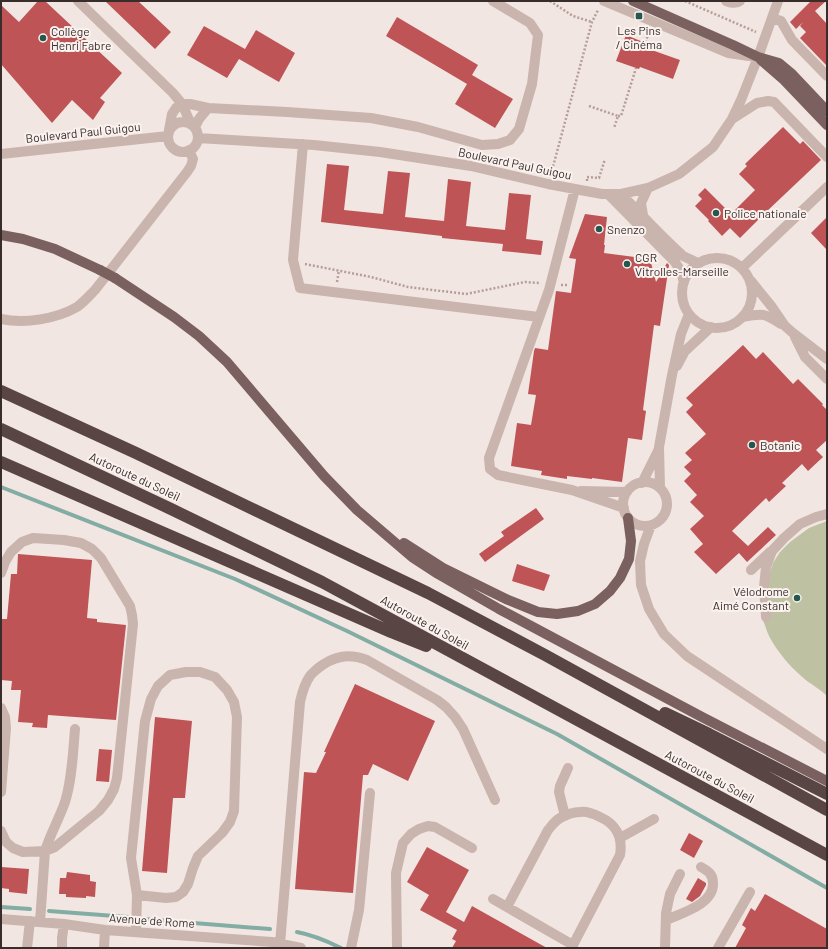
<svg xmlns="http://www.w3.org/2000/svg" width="828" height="949" viewBox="0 0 828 949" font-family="Barlow,sans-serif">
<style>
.green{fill:#bec1a2}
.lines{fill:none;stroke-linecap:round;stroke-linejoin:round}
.stream{stroke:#83ada4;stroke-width:4}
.building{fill:#be5456}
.path{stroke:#b69d98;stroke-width:2.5;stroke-dasharray:2 2;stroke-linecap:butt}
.minor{stroke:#cab4ae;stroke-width:10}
.major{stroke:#7a605e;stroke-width:10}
.highway{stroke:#594544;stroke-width:12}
.major-bridge{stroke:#7a605e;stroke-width:10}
.poi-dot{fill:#24584e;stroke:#faf2ee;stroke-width:1.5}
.labels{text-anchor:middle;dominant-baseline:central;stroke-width:4;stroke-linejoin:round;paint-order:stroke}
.poi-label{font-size:12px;fill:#392d2c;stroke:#faf2ee;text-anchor:start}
.street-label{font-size:12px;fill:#392d2c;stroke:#faf2ee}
</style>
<rect width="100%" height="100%" fill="#f2e6e2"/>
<path class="green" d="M 827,521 L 827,696 C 821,690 814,686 807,681 C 793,670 777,652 769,636 C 766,630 765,624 762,618 L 768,609 L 769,575 L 773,563 L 780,552 L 790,542 L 809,528 Z"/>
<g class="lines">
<path class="stream" d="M 1,487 L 235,579 L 347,631 L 557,734 L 827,888
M 1,907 L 30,909
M 49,911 L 128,917
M 144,919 L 270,929
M 297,932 C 313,935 327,941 341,948"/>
</g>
<path class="building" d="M 38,1 L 45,1 L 122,73 L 100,98 L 105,102 L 93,120 L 72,100 L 52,123 L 1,64 L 1,5 L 19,22 Z
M 105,1 L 138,1 L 171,32 L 155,49 Z
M 811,1 L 826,1 L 815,11 L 827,24 L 827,66 L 800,38 L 806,32 L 800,26 L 803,22 L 796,29 L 790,22 Z
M 397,17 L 478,65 L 472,75 L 513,99 L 495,128 L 455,104 L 467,84 L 386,36 Z
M 204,26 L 245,49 L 256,30 L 295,53 L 279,82 L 239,59 L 227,78 L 187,55 Z
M 626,35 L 648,44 L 646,48 L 680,60 L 673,79 L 640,67 L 639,69 L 616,61 Z
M 783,127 L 800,144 L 803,141 L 821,160 L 765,213 L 740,238 L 730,228 L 722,236 L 708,221 L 709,220 L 695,206 L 702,199 L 698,195 L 705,188 L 731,214 L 755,190 L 739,174 L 747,166 L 745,164 Z
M 327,164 L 349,166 L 344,210 L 383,214 L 388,171 L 410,173 L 405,217 L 444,221 L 448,179 L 471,182 L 466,226 L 505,230 L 509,193 L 531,195 L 526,239 L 543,241 L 541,255 L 502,251 L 503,244 L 442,238 L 442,236 L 321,222 Z
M 585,214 L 607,217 L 604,245 L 605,245 L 604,253 L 650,259 L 656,282 L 667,263 L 669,265 L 660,326 L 654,325 L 643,410 L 646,411 L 642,440 L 628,438 L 622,482 L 592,478 L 592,479 L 567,476 L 567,479 L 541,475 L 542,471 L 511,466 L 517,423 L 531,425 L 536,395 L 528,394 L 534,351 L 535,348 L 548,350 L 556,291 L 571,293 L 576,259 L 569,258 Z
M 827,217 L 827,250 L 811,233 Z
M 743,345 L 756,359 L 763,352 L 793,384 L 798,379 L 823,404 L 822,405 L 827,410 L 827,440 L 816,450 L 823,457 L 808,471 L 802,464 L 782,483 L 786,486 L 769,502 L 766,498 L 732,531 L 748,546 L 768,527 L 776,535 L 747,562 L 739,553 L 716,574 L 694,552 L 703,544 L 690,529 L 704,516 L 690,502 L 697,495 L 684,481 L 691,474 L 684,467 L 692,460 L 685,453 L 706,434 L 686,412 L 693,405 L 686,398 Z
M 536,508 L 544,519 L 485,562 L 479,554 L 504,536 L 501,532 Z
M 18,554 L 92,560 L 87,618 L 97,619 L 97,622 L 126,625 L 116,720 L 48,715 L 47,728 L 32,727 L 33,723 L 18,722 L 21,690 L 11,690 L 12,681 L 1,680 L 1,631 L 2,619 L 7,619 L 11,574 L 17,574 Z
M 517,564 L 550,575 L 544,591 L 512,581 Z
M 355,684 L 435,721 L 408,781 L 373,764 L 368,775 L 363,775 L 353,893 L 295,889 L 304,772 L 316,773 L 326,752 L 324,752 Z
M 155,717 L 192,721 L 185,798 L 173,798 L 167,873 L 142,871 Z
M 99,749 L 112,750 L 109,782 L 96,781 Z
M 689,833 L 703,841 L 694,858 L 680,850 Z
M 427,847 L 469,870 L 446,912 L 464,922 L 472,906 L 547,948 L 452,948 L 456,941 L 452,939 L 457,930 L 420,910 L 429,895 L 407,882 Z
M 1,867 L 29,869 L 27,894 L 9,892 L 9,889 L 1,888 Z
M 67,872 L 90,875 L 90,881 L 96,882 L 95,897 L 86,896 L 86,898 L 66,897 L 66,894 L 59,894 L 60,878 L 66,878 Z
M 698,878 L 706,883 L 706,885 L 700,896 L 692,902 L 686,899 Z
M 765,894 L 827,929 L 827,948 L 735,948 L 746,928 L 742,925 L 751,908 L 755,911 Z"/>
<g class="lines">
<path class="path" d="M 550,1 L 573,16 L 592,22
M 685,1 L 756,32
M 645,42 L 650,31
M 589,106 L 618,116 L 614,128
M 618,116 L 621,116 L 636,68
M 551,174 L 592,22 L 598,10
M 587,181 L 587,177 L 599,178 L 605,159
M 305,264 L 371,277 L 408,287 L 466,294 L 525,282 L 540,283
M 337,282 L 339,270
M 561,285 L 568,285"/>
<path class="minor" d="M 78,1 L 173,93 L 182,104 L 191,124
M 604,1 L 728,53 L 756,57
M 726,1 C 731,3 736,4 740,1
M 772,18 L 781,21 L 792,40 L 827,76
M 732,119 L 757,103 L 768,101 L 774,102 L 827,157
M168 137a15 15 0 1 1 30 0a15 15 0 1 1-30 0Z
M 195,127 L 199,119 L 208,108
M 169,130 L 172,114 L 176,108 L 182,104 L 190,104 L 208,108 L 287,112 L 371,118 L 418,127 L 482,145 L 498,144 L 510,140 L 519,129 L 532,84 L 538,35 L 530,23 L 493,1
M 198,138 L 314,145 L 380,152 L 471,166 L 548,184 L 602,194 L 621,194 L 648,188 L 679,174 L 713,147 L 732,119 L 741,100 L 758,57 L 778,1
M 303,144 L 293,260 L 300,288 L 539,317
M 1,154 L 168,136
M 575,189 L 549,290 L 489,458 L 490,469 L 498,475 L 572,490 L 624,508
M 608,194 L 675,262 L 680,270 L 684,282
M 621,194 C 641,214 660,235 681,254 L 683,256 L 698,263
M 643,215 L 641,203 L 648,188
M682 293a35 35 0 1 1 70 0a35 35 0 1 1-70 0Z
M 742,268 L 827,187
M 751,281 L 772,307 L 785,326 L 793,333 L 827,359
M 742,317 C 763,313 764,313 781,324
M 1,319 C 25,324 56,319 77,307 C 84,302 89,296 95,290 L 187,172 L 191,166 L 193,159 L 189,150
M 795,337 L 805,357 L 827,379
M 677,366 L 685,351 L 711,327
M623 504a22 22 0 1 1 44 0a22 22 0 1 1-44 0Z
M 642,483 L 659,449
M 660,488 L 659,447 L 672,375 L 681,334 L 689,314
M 581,491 L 627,492
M 651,525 L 644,544 L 640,561 L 641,585 L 649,609 L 664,634 L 687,656 L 827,749
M 751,570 L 770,552
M 1,573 L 5,562 L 11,552 L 22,542 L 33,538 L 64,540 L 81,543 L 92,549 L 101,558 L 130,606 L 132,615 L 133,624 L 117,778 L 114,789 L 108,800 L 99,811 L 55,847 L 45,851 L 23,852 L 13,848 L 6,842 L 1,831
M 766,617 L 764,587 L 766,567 L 772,551 L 784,538 L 800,524 L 816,517 L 827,514
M 1,708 L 5,717 L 6,728 L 1,792
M 565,816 L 559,792 L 560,786 L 568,768
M 620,838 L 654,819
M 493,899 L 573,945
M 507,907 L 548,830 C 550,828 552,825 554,823 C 559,817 572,812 580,812 C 587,811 594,814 600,817 C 616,824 623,837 620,855 L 573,945 L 573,948
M 1,919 L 64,924 L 105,930 L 272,942 L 301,948
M 666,920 C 682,913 714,904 713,883 C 713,874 708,871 701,867
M 40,922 L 45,851 C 50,835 59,819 65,802 C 72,780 73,752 75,729
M 136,932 L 137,895 L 131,858 L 145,721 L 151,699 L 158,686 L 170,675 L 186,672 L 200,672 L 215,677 L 227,690 L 234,702 L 237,717 L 234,811 L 230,822 L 222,833 L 198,856 L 193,868 L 188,884 L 183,892 L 176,897 L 166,898 L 137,895
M 280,944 L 300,702 C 302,693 305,683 310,676 C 312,673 315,671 317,669 C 333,656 348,653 367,660 L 437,700 L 446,707 L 455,717 L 463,729 L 495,800
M 27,948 L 30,921
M 62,948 L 62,938 L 64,924
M 104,948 L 105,930
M 351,948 L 359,910 L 370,793
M 397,948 L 396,873 L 399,860 L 403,843 L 411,834 L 419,829 L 428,826 L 435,827 L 472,848
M 665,948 L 666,913 L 670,894 L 680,874
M 718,948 L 750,892"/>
<path class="major" d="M 633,1 L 733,45 L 758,57 L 779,63 L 791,73 L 827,111
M 761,60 L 784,80 L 827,125
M 1,235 L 23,239 L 55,249 L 100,270
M 115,278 L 174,317 L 199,336 L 227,362 L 324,476 L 357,510 L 412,557 L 438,574 L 499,609 L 702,717 L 827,781
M 404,543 L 443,568 L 506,599 L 538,612 L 557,614 L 578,611 L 595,604 L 610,591 L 620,578 L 629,559 L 631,541 L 628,518"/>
<path class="highway" d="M 1,391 L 136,453 L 428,593 L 545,655 L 827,810
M 1,429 L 171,509 L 322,582 L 827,855
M 1,462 L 391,632 L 426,646
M 665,713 L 709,734 L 827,794"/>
<path class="major-bridge" d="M 100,270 L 115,278"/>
</g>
<g class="poi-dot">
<rect x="635" y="12" width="8" height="8" rx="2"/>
<circle cx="43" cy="38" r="4"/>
<circle cx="716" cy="213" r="4"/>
<circle cx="599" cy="229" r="4"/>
<circle cx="627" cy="264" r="4"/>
<circle cx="752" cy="445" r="4"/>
<circle cx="797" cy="598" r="4"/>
</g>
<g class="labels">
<g class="poi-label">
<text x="639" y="30" text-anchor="middle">Les Pins<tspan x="639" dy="14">/ Cinéma</tspan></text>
<text x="51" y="31">Collège<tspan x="51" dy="14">Henri Fabre</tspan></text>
<text x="724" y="213">Police nationale</text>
<text x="607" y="229">Snenzo</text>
<text x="635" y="257">CGR<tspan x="635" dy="14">Vitrolles-Marseille</tspan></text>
<text x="760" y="445">Botanic</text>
<text x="789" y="591" text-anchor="end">Vélodrome<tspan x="789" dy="14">Aimé Constant</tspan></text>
</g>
<g class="street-label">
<text transform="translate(83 132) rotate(-6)">Boulevard Paul Guigou</text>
<text transform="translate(515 163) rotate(12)">Boulevard Paul Guigou</text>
<text transform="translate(135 476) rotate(25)">Autoroute du Soleil</text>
<text transform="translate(425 622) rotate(29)">Autoroute du Soleil</text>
<text transform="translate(710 776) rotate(28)">Autoroute du Soleil</text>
<text transform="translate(152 920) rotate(4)">Avenue de Rome</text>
</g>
</g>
<rect width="828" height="949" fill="none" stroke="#392d2c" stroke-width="4"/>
</svg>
